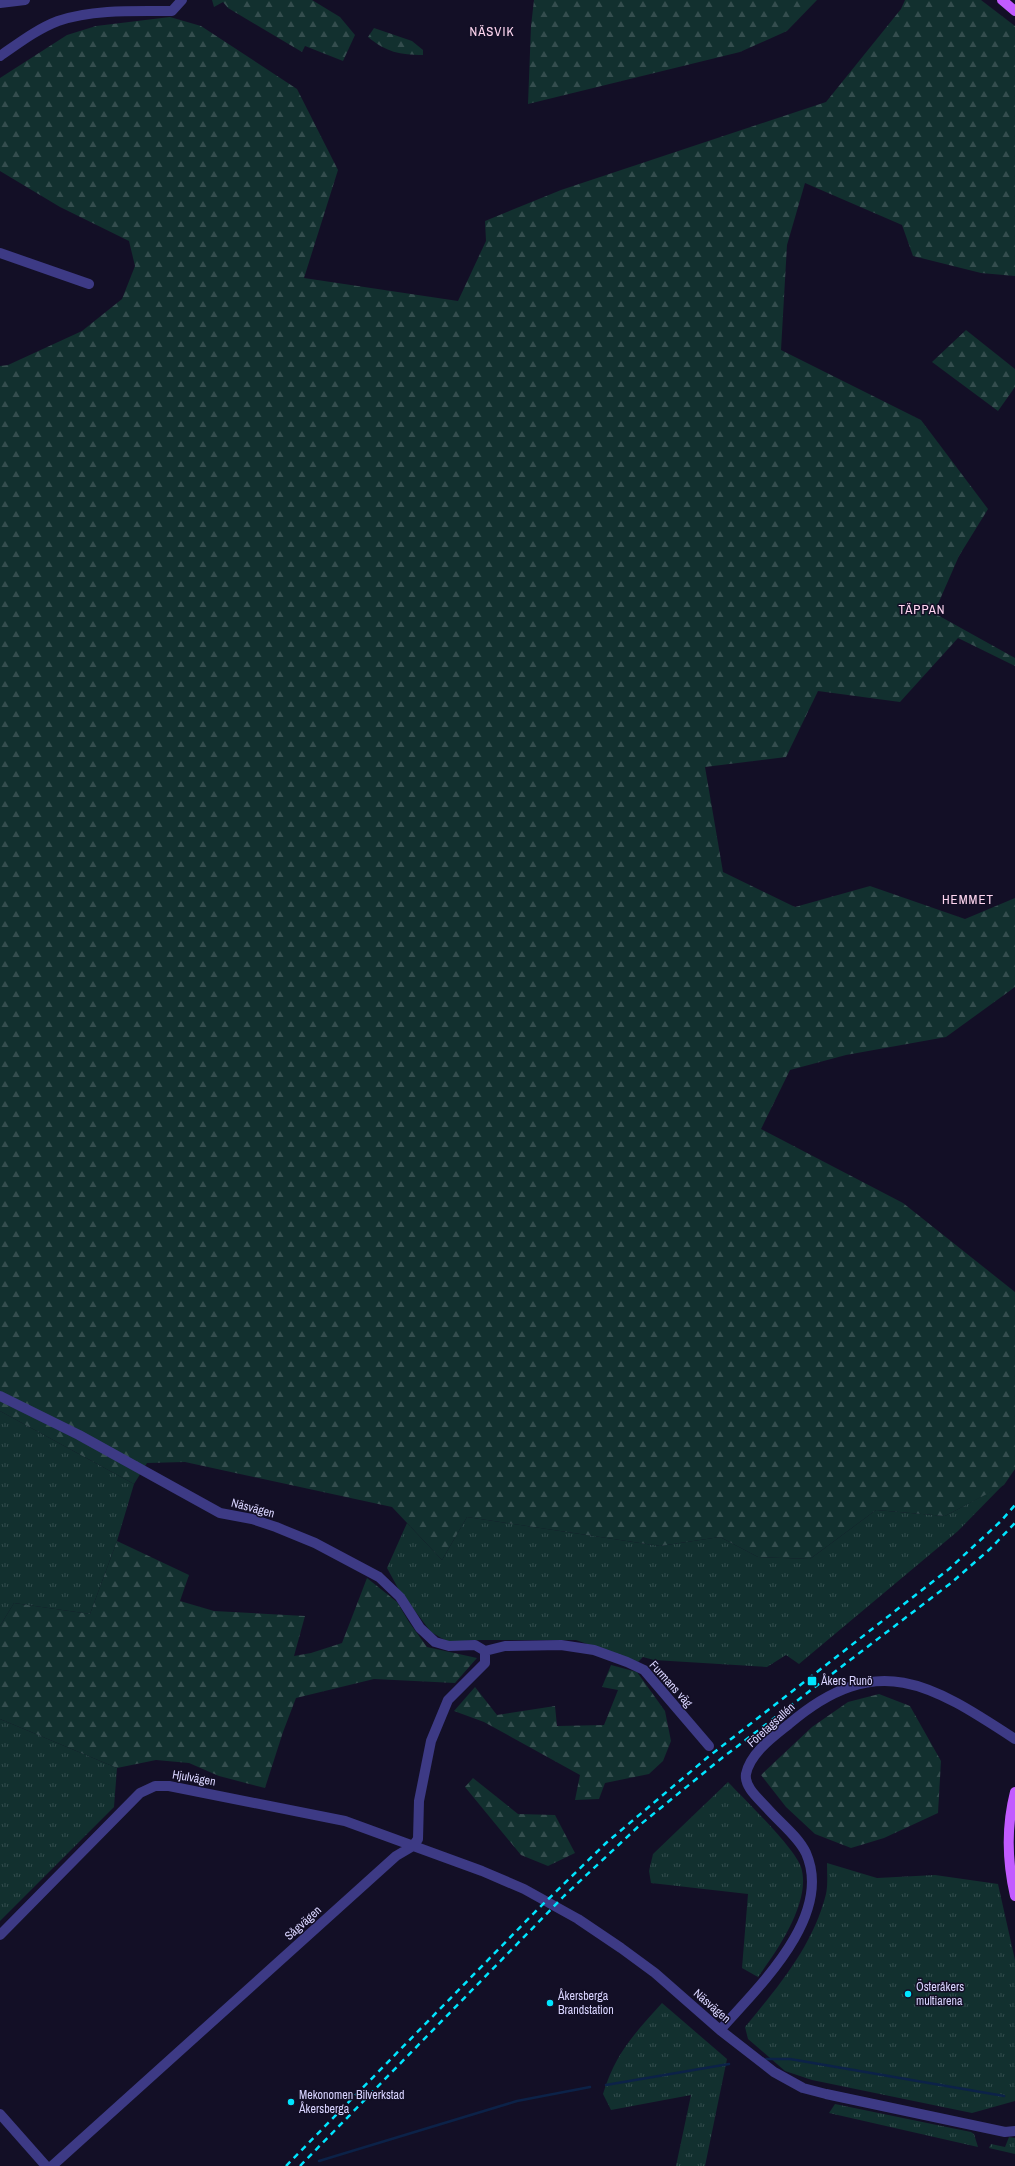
<svg xmlns="http://www.w3.org/2000/svg" width="1015" height="2166" viewBox="0 0 1015 2166" font-family="'Archivo Narrow',sans-serif">
<style>
.grass{fill:url(#grass-tufts)}
.forest{fill:url(#forest-firs)}
.lines{fill:none;stroke-linecap:round;stroke-linejoin:round}
.stream{stroke:#0c2248;stroke-width:2.5}
.minor{stroke:#3d3a85;stroke-width:10}
.major{stroke:#c25bff;stroke-width:10}
.rail{stroke:#00e5ff;stroke-width:2.5;stroke-dasharray:6 5;stroke-linecap:butt}
.poi-dot{fill:#00e5ff;stroke:#130f26;stroke-width:1.5}
.labels{text-anchor:middle;dominant-baseline:central;stroke-width:3;stroke-linejoin:round;paint-order:stroke}
.street-label{font-size:12px;fill:#d9d4ff;stroke:#130f26}
.poi-label{font-size:12px;fill:#d9d4ff;stroke:#130f26;text-anchor:start}
.neighbourhood-label{font-size:13px;letter-spacing:1px;fill:#ffd6f0;stroke:#130f26}
</style>
<defs>
<pattern id="grass-tufts" width="24" height="20" patternUnits="userSpaceOnUse"><rect width="24" height="20" fill="#12302f"/><path d="M3 7l-1-3M5 7V3M7 7l1-3M15 17l-1-3M17 17v-4M19 17l1-3" fill="none" stroke="#344d4e"/></pattern>
<pattern id="forest-firs" width="22" height="20" patternUnits="userSpaceOnUse"><rect width="22" height="20" fill="#12302f"/><path d="M5 1l3.5 6h-7zM16 11l3.5 6h-7z" fill="#344d4e"/></pattern>
</defs>
<rect width="100%" height="100%" fill="#130f26"/>
<path class="grass" d="M 0,1411 L 134,1484 L 117,1541 L 90,1614 L 14,1603 L 0,1626 Z
M 1003,1485 L 958,1531 L 799,1664 L 786,1655 L 767,1667 L 654,1660 L 643,1657 L 638,1662 L 576,1640 L 478,1640 L 448,1642 L 431,1632 L 399,1590 L 387,1568 L 407,1523 L 442,1560 L 467,1517 L 660,1546 L 720,1537 L 758,1557 L 810,1559 L 876,1510 L 945,1516 Z
M 0,1719 L 117,1768 L 114,1807 L 0,1921 Z
M 728,1782 C 745,1800 794,1847 801,1867 C 812,1901 777,1951 758,1977 L 742,1968 L 748,1894 L 651,1883 L 649,1871 L 653,1854 Z
M 827,1863 L 877,1878 L 935,1875 L 998,1884 L 1015,1960 L 1015,2101 L 972,2113 L 812,2080 L 785,2071 L 748,2039 L 745,2027 C 778,1987 813,1946 826,1894 C 828,1885 827,1873 827,1863 Z
M 662,2003 L 727,2059 L 705,2166 L 676,2166 L 691,2095 L 611,2110 L 603,2094 C 615,2054 634,2034 662,2003 Z
M 835,2104 L 971,2132 L 974,2134 L 978,2147 L 829,2113 Z
M 1009,2137 L 1015,2138 L 1015,2154 L 989,2148 L 991,2144 L 1005,2147 Z"/>
<path class="forest" d="M 212,0 L 312,0 L 340,17 L 355,35 L 343,61 L 305,46 L 302,52 L 228,8 L 223,2 L 214,7 Z
M 534,0 L 817,0 L 787,31 L 740,52 L 528,104 L 531,26 Z
M 905,0 L 981,0 L 1015,26 L 1015,276 L 981,273 L 913,256 L 902,225 L 805,183 L 787,245 L 781,350 L 921,420 L 988,509 L 959,556 L 934,613 L 1015,658 L 1015,666 L 958,638 L 900,702 L 818,691 L 786,757 L 705,767 L 723,872 L 795,907 L 870,886 L 965,919 L 1015,898 L 1015,987 L 946,1037 L 846,1055 L 790,1070 L 761,1129 L 903,1203 L 1015,1292 L 1015,1469 L 1004,1485 L 945,1516 L 876,1510 L 810,1559 L 758,1557 L 720,1537 L 660,1546 L 467,1517 L 442,1560 L 392,1507 L 185,1462 L 147,1463 L 134,1484 L 0,1411 L 0,366 L 8,365 L 82,331 L 122,299 L 135,266 L 129,241 L 60,207 L 0,171 L 0,78 L 67,35 L 96,26 L 170,17 L 201,26 L 297,89 L 338,170 L 304,278 L 458,301 L 486,241 L 485,221 L 561,190 L 826,102 L 901,9 Z
M 374,28 L 412,41 L 423,50 L 423,55 C 400,55 386,52 368,37 Z
M 966,330 L 1015,369 L 1015,387 L 998,411 L 932,362 Z
M 117,1541 L 189,1575 L 180,1601 L 214,1611 L 305,1616 L 294,1656 L 311,1653 L 342,1643 L 367,1578 L 397,1602 L 409,1622 L 427,1647 L 477,1658 L 455,1683 L 374,1679 L 296,1698 L 283,1732 L 265,1788 L 219,1776 L 189,1763 L 156,1760 L 117,1768 L 0,1719 L 0,1626 L 14,1603 L 90,1614 Z
M 611,1665 L 637,1672 L 665,1711 L 671,1741 L 663,1761 L 649,1774 L 605,1783 L 599,1799 L 575,1800 L 580,1775 L 484,1722 L 454,1711 L 475,1687 L 497,1715 L 555,1706 L 557,1726 L 604,1725 L 618,1690 L 602,1687 Z
M 879,1694 L 910,1706 L 941,1761 L 938,1813 L 884,1838 L 851,1848 L 815,1834 L 786,1807 L 761,1775 L 812,1727 L 848,1702 Z
M 473,1778 L 518,1814 L 555,1815 L 575,1853 L 548,1866 L 521,1855 L 465,1787 Z"/>
<g class="lines">
<path class="stream" d="M 766,2059 L 790,2059 L 1004,2096
M 606,2085 L 729,2064
M 319,2161 L 517,2101 L 590,2087"/>
<path class="minor" d="M 0,3 L 25,0
M 0,56 C 19,43 37,29 58,21 C 92,9 137,11 172,11 L 182,0
M 0,253 L 89,284
M 0,1396 L 79,1435 L 220,1513 L 252,1519 L 276,1527 L 315,1543 L 379,1577 L 400,1597 L 420,1628 L 435,1642 L 449,1646 L 475,1645 L 485,1651
M 485,1651 L 505,1646 L 561,1645 L 594,1650 L 627,1662 L 644,1670 L 709,1746
M 0,1935 L 140,1793 L 155,1786 L 169,1786 L 345,1821 L 482,1871 L 524,1889 L 578,1919 L 621,1948 L 655,1973 L 720,2030 L 774,2072 L 803,2088 L 826,2094 L 1005,2132 L 1015,2131
M 720,2030 C 757,1988 834,1917 806,1853 C 798,1836 779,1822 767,1808 C 759,1799 744,1787 746,1774 C 750,1753 774,1736 789,1724 C 877,1649 931,1684 1015,1739
M 0,2114 L 46,2166
M 52,2166 L 396,1856 L 413,1846 L 418,1839 L 419,1801 L 431,1741 L 448,1700 L 485,1663 L 485,1651"/>
<path class="major" d="M 1002,0 L 1015,11
M 1015,1792 C 1006,1827 1007,1861 1015,1896"/>
<path class="rail" d="M 286,2166 L 535,1912 L 606,1843 L 708,1757 L 949,1569 L 1001,1521 L 1015,1505
M 300,2166 L 564,1896 L 641,1824 L 722,1758 L 951,1583 L 990,1549 L 1015,1523"/>
</g>
<g class="poi-dot">
<rect x="807" y="1676" width="10" height="10" rx="2"/>
<circle cx="908" cy="1994" r="4"/>
<circle cx="550" cy="2003" r="4"/>
<circle cx="291" cy="2102" r="4"/>
</g>
<g class="labels">
<g class="street-label">
<text transform="translate(253 1508) rotate(15)">Näsvägen</text>
<text transform="translate(671 1684) rotate(48)">Furmans väg</text>
<text transform="translate(771 1725) rotate(-42)">Företagsallén</text>
<text transform="translate(194 1778) rotate(10)">Hjulvägen</text>
<text transform="translate(303 1923) rotate(-42)">Sågvägen</text>
<text transform="translate(712 2006) rotate(41)">Näsvägen</text>
</g>
<g class="poi-label">
<text x="821" y="1681">Åkers Runö</text>
<text x="916" y="1987">Österåkers<tspan x="916" dy="14">multiarena</tspan></text>
<text x="558" y="1996">Åkersberga<tspan x="558" dy="14">Brandstation</tspan></text>
<text x="299" y="2095">Mekonomen Bilverkstad<tspan x="299" dy="14">Åkersberga</tspan></text>
</g>
<g class="neighbourhood-label">
<text x="492" y="31">NÄSVIK</text>
<text x="922" y="609">TÄPPAN</text>
<text x="968" y="899">HEMMET</text>
</g>
</g>
</svg>
